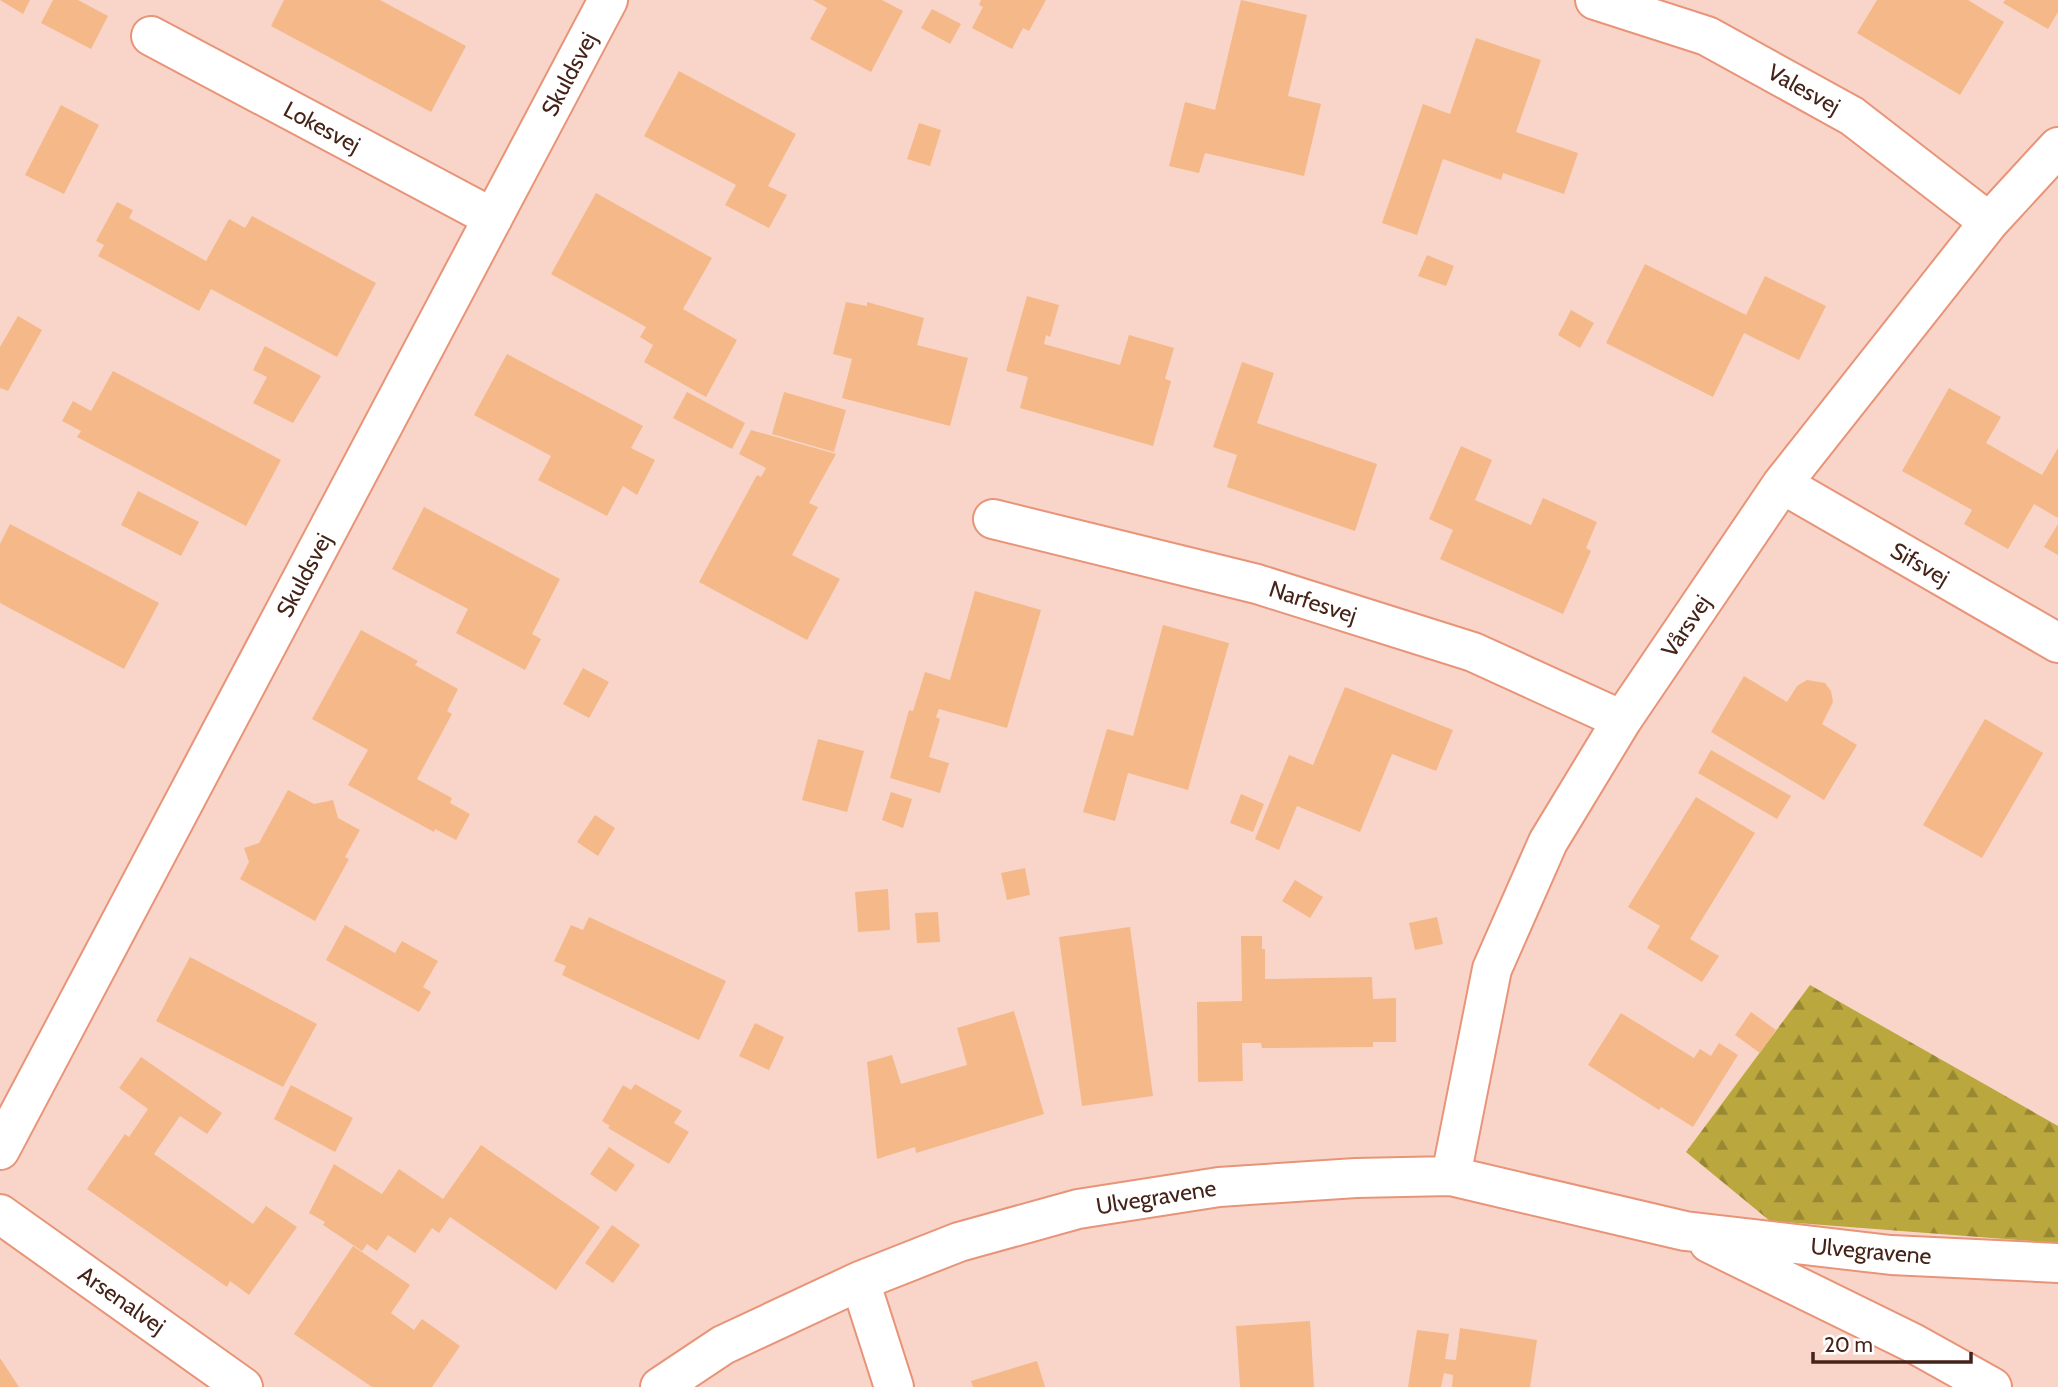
<svg xmlns="http://www.w3.org/2000/svg" width="2058" height="1387" viewBox="0 0 2058 1387" font-family="Cabin,sans-serif">
<style>
.forest{fill:url(#forest-firs)}
.building{fill:#f5b888}
.lines{fill:none;stroke-linecap:round;stroke-linejoin:round}
.minor-casing{stroke:#e89478;stroke-width:42}
.minor{stroke:#fff;stroke-width:38}
.labels{text-anchor:middle;dominant-baseline:central;stroke-width:5;stroke-linejoin:round;paint-order:stroke}
.street-label{font-size:23px;fill:#452318;stroke:#fff}
</style>
<defs>
<pattern id="forest-firs" width="22" height="20" patternUnits="userSpaceOnUse" patternTransform="scale(1.75)"><rect width="22" height="20" fill="#baa73d"/><path d="M5 1l3.5 6h-7zM16 11l3.5 6h-7z" fill="#998832"/></pattern>
</defs>
<rect width="100%" height="100%" fill="#f9d5c9"/>
<path class="forest" d="M 1810,985 L 2058,1126 L 2058,1243 L 1770,1221 L 1686,1152 Z"/>
<path class="building" d="M 0,0 L 30,0 L 23,14 Z
M 53,0 L 78,0 L 108,16 L 91,49 L 41,23 Z
M 284,0 L 380,0 L 466,46 L 431,112 L 271,26 Z
M 813,0 L 882,0 L 903,11 L 871,72 L 810,39 L 827,8 Z
M 981,0 L 1046,0 L 1029,31 L 1023,28 L 1012,49 L 972,28 L 983,7 L 979,5 Z
M 1241,0 L 1307,15 L 1288,96 L 1321,104 L 1304,176 L 1205,153 L 1199,173 L 1169,166 L 1185,102 L 1215,110 Z
M 1877,0 L 1968,0 L 2004,22 L 1960,95 L 1857,33 Z
M 2005,0 L 2058,0 L 2058,12 L 2048,29 L 2003,3 Z
M 932,9 L 961,24 L 950,44 L 921,28 Z
M 1476,38 L 1541,60 L 1516,132 L 1578,153 L 1564,194 L 1503,173 L 1501,180 L 1443,159 L 1417,235 L 1382,223 L 1423,104 L 1450,114 Z
M 679,71 L 796,134 L 768,186 L 787,195 L 769,228 L 725,205 L 736,185 L 644,136 Z
M 61,105 L 99,125 L 64,194 L 25,175 Z
M 919,123 L 941,130 L 930,166 L 907,159 Z
M 596,193 L 712,258 L 683,309 L 737,340 L 706,397 L 644,362 L 653,345 L 640,337 L 646,327 L 551,274 Z
M 117,202 L 133,210 L 129,218 L 206,261 L 229,219 L 245,228 L 252,216 L 376,283 L 337,357 L 211,289 L 199,311 L 98,256 L 104,245 L 96,241 Z
M 1427,255 L 1454,266 L 1446,286 L 1418,276 Z
M 1645,264 L 1746,315 L 1765,276 L 1826,306 L 1799,360 L 1744,333 L 1713,397 L 1606,343 Z
M 1027,296 L 1059,305 L 1050,337 L 1046,335 L 1044,344 L 1120,365 L 1129,335 L 1174,348 L 1165,379 L 1171,381 L 1153,446 L 1020,408 L 1028,377 L 1006,371 Z
M 846,302 L 867,306 L 867,302 L 924,318 L 917,345 L 968,358 L 950,426 L 842,398 L 852,359 L 833,354 Z
M 1571,310 L 1594,323 L 1580,348 L 1558,335 Z
M 18,316 L 42,330 L 8,391 L 0,388 L 0,347 Z
M 265,346 L 321,376 L 293,423 L 253,403 L 267,377 L 253,370 Z
M 507,354 L 643,426 L 631,448 L 655,460 L 637,495 L 623,486 L 607,516 L 538,480 L 551,456 L 474,415 Z
M 1242,362 L 1274,373 L 1257,423 L 1377,464 L 1355,531 L 1227,487 L 1237,455 L 1213,447 Z
M 113,371 L 281,460 L 246,526 L 77,437 L 81,431 L 62,421 L 73,401 L 91,411 Z
M 1949,388 L 2001,417 L 1986,443 L 2042,475 L 2058,448 L 2058,518 L 2034,504 L 2008,549 L 1964,524 L 1972,510 L 1902,471 Z
M 687,392 L 745,423 L 732,449 L 673,418 Z
M 784,392 L 846,410 L 834,452 L 772,434 Z
M 751,430 L 836,454 L 809,503 L 818,507 L 792,555 L 840,579 L 807,640 L 699,582 L 757,475 L 761,477 L 766,468 L 739,454 Z
M 1461,446 L 1492,460 L 1475,500 L 1531,525 L 1543,498 L 1597,522 L 1586,548 L 1591,551 L 1563,614 L 1440,559 L 1453,530 L 1429,519 Z
M 138,491 L 199,522 L 181,556 L 121,525 Z
M 424,507 L 560,579 L 532,634 L 541,639 L 525,670 L 456,633 L 468,609 L 392,569 Z
M 10,524 L 159,603 L 124,669 L 0,603 L 0,544 Z
M 2058,524 L 2058,555 L 2044,547 Z
M 975,591 L 1041,610 L 1007,728 L 939,709 L 936,717 L 940,719 L 929,757 L 949,763 L 940,793 L 890,778 L 909,710 L 913,711 L 925,672 L 950,680 Z
M 1163,625 L 1229,643 L 1188,790 L 1128,773 L 1115,821 L 1083,812 L 1107,729 L 1133,736 Z
M 361,630 L 418,661 L 415,665 L 458,689 L 447,711 L 452,714 L 417,779 L 452,798 L 450,803 L 470,814 L 456,840 L 435,829 L 434,832 L 348,785 L 368,750 L 312,719 Z
M 583,668 L 609,682 L 589,718 L 563,704 Z
M 1744,676 L 1787,702 L 1797,686 L 1807,680 L 1825,683 L 1831,691 L 1833,702 L 1822,724 L 1857,745 L 1824,800 L 1711,732 Z
M 1345,687 L 1453,730 L 1436,771 L 1392,754 L 1360,832 L 1297,806 L 1279,850 L 1255,839 L 1289,755 L 1313,765 Z
M 1985,719 L 2043,753 L 1982,858 L 1923,825 Z
M 818,739 L 864,751 L 847,812 L 802,800 Z
M 1711,750 L 1791,796 L 1777,819 L 1698,773 Z
M 288,790 L 314,804 L 333,800 L 338,818 L 360,830 L 345,857 L 349,859 L 315,921 L 240,879 L 249,862 L 244,848 L 259,843 Z
M 891,792 L 912,799 L 903,828 L 882,820 Z
M 1241,794 L 1264,804 L 1253,832 L 1230,823 Z
M 1696,797 L 1755,833 L 1690,939 L 1719,956 L 1702,982 L 1647,948 L 1660,926 L 1628,907 Z
M 595,815 L 615,828 L 598,856 L 577,842 Z
M 1025,868 L 1030,895 L 1007,900 L 1001,873 Z
M 1295,880 L 1323,897 L 1310,918 L 1282,901 Z
M 888,889 L 890,930 L 858,932 L 855,892 Z
M 938,912 L 940,942 L 917,943 L 915,913 Z
M 589,917 L 726,981 L 699,1040 L 562,975 L 566,966 L 554,961 L 571,925 L 583,930 Z
M 1437,917 L 1443,944 L 1415,950 L 1409,923 Z
M 345,925 L 395,953 L 402,941 L 438,961 L 423,987 L 431,992 L 419,1012 L 326,960 Z
M 1130,927 L 1153,1096 L 1082,1106 L 1059,937 Z
M 1241,936 L 1262,936 L 1262,949 L 1265,949 L 1265,979 L 1372,977 L 1373,999 L 1396,998 L 1396,1042 L 1373,1042 L 1373,1047 L 1262,1048 L 1261,1043 L 1242,1043 L 1243,1081 L 1198,1082 L 1197,1002 L 1242,1001 Z
M 190,957 L 317,1024 L 283,1087 L 156,1021 Z
M 1014,1011 L 1044,1114 L 916,1153 L 915,1147 L 877,1159 L 867,1062 L 892,1055 L 901,1084 L 967,1065 L 957,1028 Z
M 1751,1012 L 1776,1030 L 1760,1053 L 1735,1035 Z
M 1621,1013 L 1694,1058 L 1700,1049 L 1711,1056 L 1719,1043 L 1738,1055 L 1693,1127 L 1661,1107 L 1659,1110 L 1588,1065 Z
M 755,1023 L 784,1037 L 769,1070 L 739,1056 Z
M 141,1057 L 222,1113 L 207,1134 L 180,1116 L 154,1154 L 253,1224 L 266,1206 L 297,1227 L 249,1295 L 230,1281 L 227,1287 L 87,1189 L 125,1134 L 129,1137 L 148,1109 L 119,1088 Z
M 635,1084 L 682,1111 L 674,1123 L 689,1132 L 669,1164 L 608,1128 L 610,1126 L 602,1121 L 623,1085 L 631,1090 Z
M 291,1085 L 353,1118 L 335,1152 L 274,1119 Z
M 481,1145 L 600,1227 L 556,1290 L 450,1217 L 439,1233 L 432,1228 L 415,1253 L 388,1235 L 377,1251 L 367,1244 L 362,1251 L 323,1225 L 325,1222 L 309,1213 L 334,1164 L 382,1194 L 399,1169 L 443,1199 Z
M 609,1147 L 635,1165 L 616,1192 L 590,1174 Z
M 612,1225 L 640,1245 L 613,1283 L 585,1263 Z
M 353,1246 L 410,1285 L 391,1313 L 414,1330 L 422,1319 L 460,1346 L 432,1387 L 372,1387 L 294,1334 Z
M 1310,1321 L 1314,1387 L 1240,1387 L 1236,1326 Z
M 1460,1328 L 1537,1340 L 1530,1387 L 1452,1387 L 1453,1375 L 1444,1373 L 1441,1387 L 1408,1387 L 1417,1330 L 1449,1334 L 1445,1359 L 1456,1360 Z
M 0,1358 L 19,1387 L 0,1387 Z
M 1037,1361 L 1045,1387 L 973,1387 L 971,1381 Z"/>
<g class="lines">
<defs>
<path id="minor" d="M 1595,0 L 1707,36 L 1852,116 L 1989,222
M 151,36 L 493,218
M 1782,484 L 2058,643
M 993,519 L 1257,584 L 1473,652 L 1622,720
M 0,1150 L 608,0
M 1451,1176 L 1492,969 L 1548,842 L 1622,720 L 1782,484 L 1989,222 L 2058,147
M 0,1214 L 243,1387
M 1709,1243 L 1913,1343 L 1992,1387
M 860,1281 L 894,1387
M 660,1387 L 723,1345 L 860,1281 L 959,1242 L 1078,1209 L 1219,1187 L 1356,1178 L 1451,1176 L 1685,1231 L 1891,1255 L 2058,1263"/>
</defs>
<use href="#minor" class="minor-casing"/>
<use href="#minor" class="minor"/>
</g>
<g class="labels">
<g class="street-label">
<text transform="translate(569 74) rotate(-62)">Skuldsvej</text>
<text transform="translate(1804 89) rotate(29)">Valesvej</text>
<text transform="translate(322 127) rotate(28)">Lokesvej</text>
<text transform="translate(1920 564) rotate(30)">Sifsvej</text>
<text transform="translate(304 575) rotate(-62)">Skuldsvej</text>
<text transform="translate(1313 602) rotate(18)">Narfesvej</text>
<text transform="translate(1686 626) rotate(-56)">Vårsvej</text>
<text transform="translate(1156 1197) rotate(-9)">Ulvegravene</text>
<text transform="translate(1871 1251) rotate(5)">Ulvegravene</text>
<text transform="translate(122 1300) rotate(35)">Arsenalvej</text>
</g>
</g>
<path d="M1813 1352v10h158v-10" fill="none" stroke="#452318" stroke-width="3.5"/>
<text x="1824" y="1352" font-size="21" fill="#452318" stroke="#ffffff" stroke-width="5" paint-order="stroke">20 m</text>
</svg>
